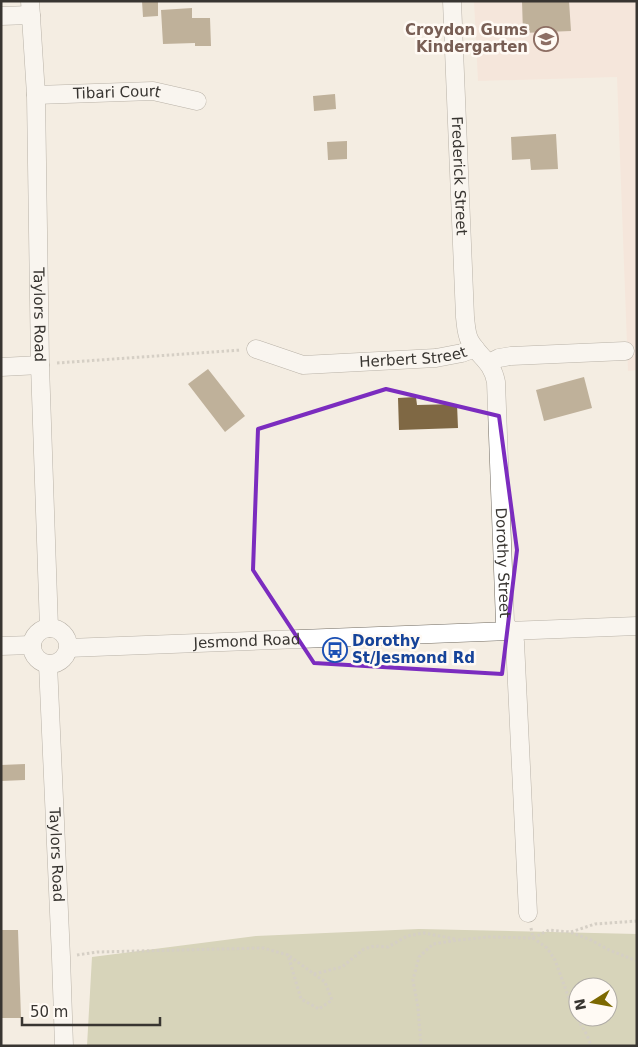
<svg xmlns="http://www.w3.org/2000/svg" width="638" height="1047" viewBox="0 0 638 1047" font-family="'DejaVu Sans',sans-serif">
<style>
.education{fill:#f6ded3}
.forest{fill:#b3b589;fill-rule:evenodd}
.building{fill:#7f6844}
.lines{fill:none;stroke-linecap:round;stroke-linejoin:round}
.street-casing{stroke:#716b61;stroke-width:19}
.path{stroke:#b0aba2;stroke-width:3;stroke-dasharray:2.5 2.5;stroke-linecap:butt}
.street{stroke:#fff;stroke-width:18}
.marked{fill:none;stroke:#7b2cbf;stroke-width:4;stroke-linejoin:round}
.labels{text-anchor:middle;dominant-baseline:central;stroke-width:5;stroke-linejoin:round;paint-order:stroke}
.education-label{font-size:15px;font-weight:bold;fill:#785e54;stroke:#fffaf4;text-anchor:end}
.street-label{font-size:15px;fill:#383531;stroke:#fffaf4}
.transit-label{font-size:15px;font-weight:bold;fill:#164399;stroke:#fffaf4;text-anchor:start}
</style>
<rect width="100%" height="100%" fill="#f4ede2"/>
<path class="education" d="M 474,1 L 637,1 L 637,370 L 628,371 L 617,77 L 478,81 Z"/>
<path class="forest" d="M 419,929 L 637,934 L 637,1046 L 87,1046 L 92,957 L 256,936 ZM 578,987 L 608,987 L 608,1017 L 578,1017 Z"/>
<path class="building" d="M 142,1 L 158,1 L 158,16 L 143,17 Z
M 522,1 L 569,1 L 571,31 L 523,33 Z
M 192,8 L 192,18 L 210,18 L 211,46 L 195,46 L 195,43 L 163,44 L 161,10 Z
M 335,94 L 336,109 L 314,111 L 313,96 Z
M 556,134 L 558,169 L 531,170 L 530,159 L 512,160 L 511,137 Z
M 347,141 L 347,159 L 328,160 L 327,142 Z
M 208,369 L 245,416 L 225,432 L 188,384 Z
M 584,377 L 592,408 L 544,421 L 536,390 Z
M 416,397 L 417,405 L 457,404 L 458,428 L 399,430 L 398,398 Z
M 25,764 L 25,780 L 1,781 L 1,765 Z
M 1,930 L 18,930 L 21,1018 L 1,1018 Z"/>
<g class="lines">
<defs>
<g id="street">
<path id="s1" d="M 30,1 L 36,95 L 40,365 L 49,628"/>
<path id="s2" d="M 452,1 L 465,317 C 466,325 466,334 470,341 C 479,357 492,361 496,382 L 505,622 L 515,642 L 528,913"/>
<path d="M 1,16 L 31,15"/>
<path id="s3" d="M 36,95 L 153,91 L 197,101"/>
<path id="s4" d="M 256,349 L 303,365 L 436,358 L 462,353 L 475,348"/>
<path d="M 489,363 L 499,358 L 511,356 L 625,351"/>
<path d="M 1,367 L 40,365"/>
<circle cx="50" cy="646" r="18"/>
<path d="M 1,646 L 32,645"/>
<path id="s5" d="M 68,648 L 637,626"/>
<path id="s6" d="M 48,664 L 61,957 L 64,1046"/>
</g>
</defs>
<use href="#street" class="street-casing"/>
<path class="path" d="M 57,363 L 241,350
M 531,928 L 533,938 L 547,948 L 555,960 L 575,1015 L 587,1035 L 591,1046
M 571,932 L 595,924 L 637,921
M 77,955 L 97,952 L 263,948 L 288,955 L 301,999 L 319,1009 L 332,1000 L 325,982 L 288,955
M 314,974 L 342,967 L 364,949 L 374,946 L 388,947 L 407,936 L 424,933 L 455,939
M 421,1046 L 418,1008 L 413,980 L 419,957 L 433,944 L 458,940 L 489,937 L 533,938 L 549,930 L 570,932 L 591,940 L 609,950 L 637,961"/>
<use href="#street" class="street"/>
</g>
<path d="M0 0H638V1047H0ZM 386,389 L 499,416 L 517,550 L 502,674 L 314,663 L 253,570 L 258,429 Z" fill="#f4ede2" fill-opacity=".55" fill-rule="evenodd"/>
<path class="marked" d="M 386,389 L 499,416 L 517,550 L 502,674 L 314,663 L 253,570 L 258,429 Z"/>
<defs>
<symbol id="school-ring" viewBox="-11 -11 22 22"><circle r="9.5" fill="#fffaf4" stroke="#8d6e63" stroke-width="1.5"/><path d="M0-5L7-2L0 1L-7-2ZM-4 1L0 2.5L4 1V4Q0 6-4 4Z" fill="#8d6e63"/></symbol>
<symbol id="bus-ring" viewBox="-11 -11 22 22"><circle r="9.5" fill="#fffaf4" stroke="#1a4fb4" stroke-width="1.5"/><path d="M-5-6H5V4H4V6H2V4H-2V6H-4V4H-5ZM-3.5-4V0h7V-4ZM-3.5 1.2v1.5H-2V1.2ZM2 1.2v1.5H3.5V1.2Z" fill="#1a4fb4"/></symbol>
</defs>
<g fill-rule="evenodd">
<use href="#school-ring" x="532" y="25" width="28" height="28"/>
<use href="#bus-ring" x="321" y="636" width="28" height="28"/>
</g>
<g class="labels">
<g class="education-label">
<text x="528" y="30">Croydon Gums<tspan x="528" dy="17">Kindergarten</tspan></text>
</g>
<g class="street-label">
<text stroke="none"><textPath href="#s3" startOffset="81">Tibari Court</textPath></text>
<text stroke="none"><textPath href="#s2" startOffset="175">Frederick Street</textPath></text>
<text stroke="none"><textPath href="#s1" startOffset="314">Taylors Road</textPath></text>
<text stroke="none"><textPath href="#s4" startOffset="160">Herbert Street</textPath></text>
<text stroke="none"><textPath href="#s2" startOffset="571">Dorothy Street</textPath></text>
<text stroke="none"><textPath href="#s5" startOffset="179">Jesmond Road</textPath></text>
<text stroke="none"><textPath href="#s6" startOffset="191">Taylors Road</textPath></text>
</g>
<g class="transit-label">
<text x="352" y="641">Dorothy<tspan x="352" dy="17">St/Jesmond Rd</tspan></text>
</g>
</g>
<rect width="638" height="1047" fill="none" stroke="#383531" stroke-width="5"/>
<g transform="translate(593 1002) rotate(259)"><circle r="24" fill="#fffaf4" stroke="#afaba6"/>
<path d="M0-4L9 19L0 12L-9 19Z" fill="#7c6800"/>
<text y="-8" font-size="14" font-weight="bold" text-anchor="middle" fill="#383531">N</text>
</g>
<path d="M22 1017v8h138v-8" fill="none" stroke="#383531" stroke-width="2.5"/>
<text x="30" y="1017" font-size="15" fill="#383531" stroke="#fffaf4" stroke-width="4" paint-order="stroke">50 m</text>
</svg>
